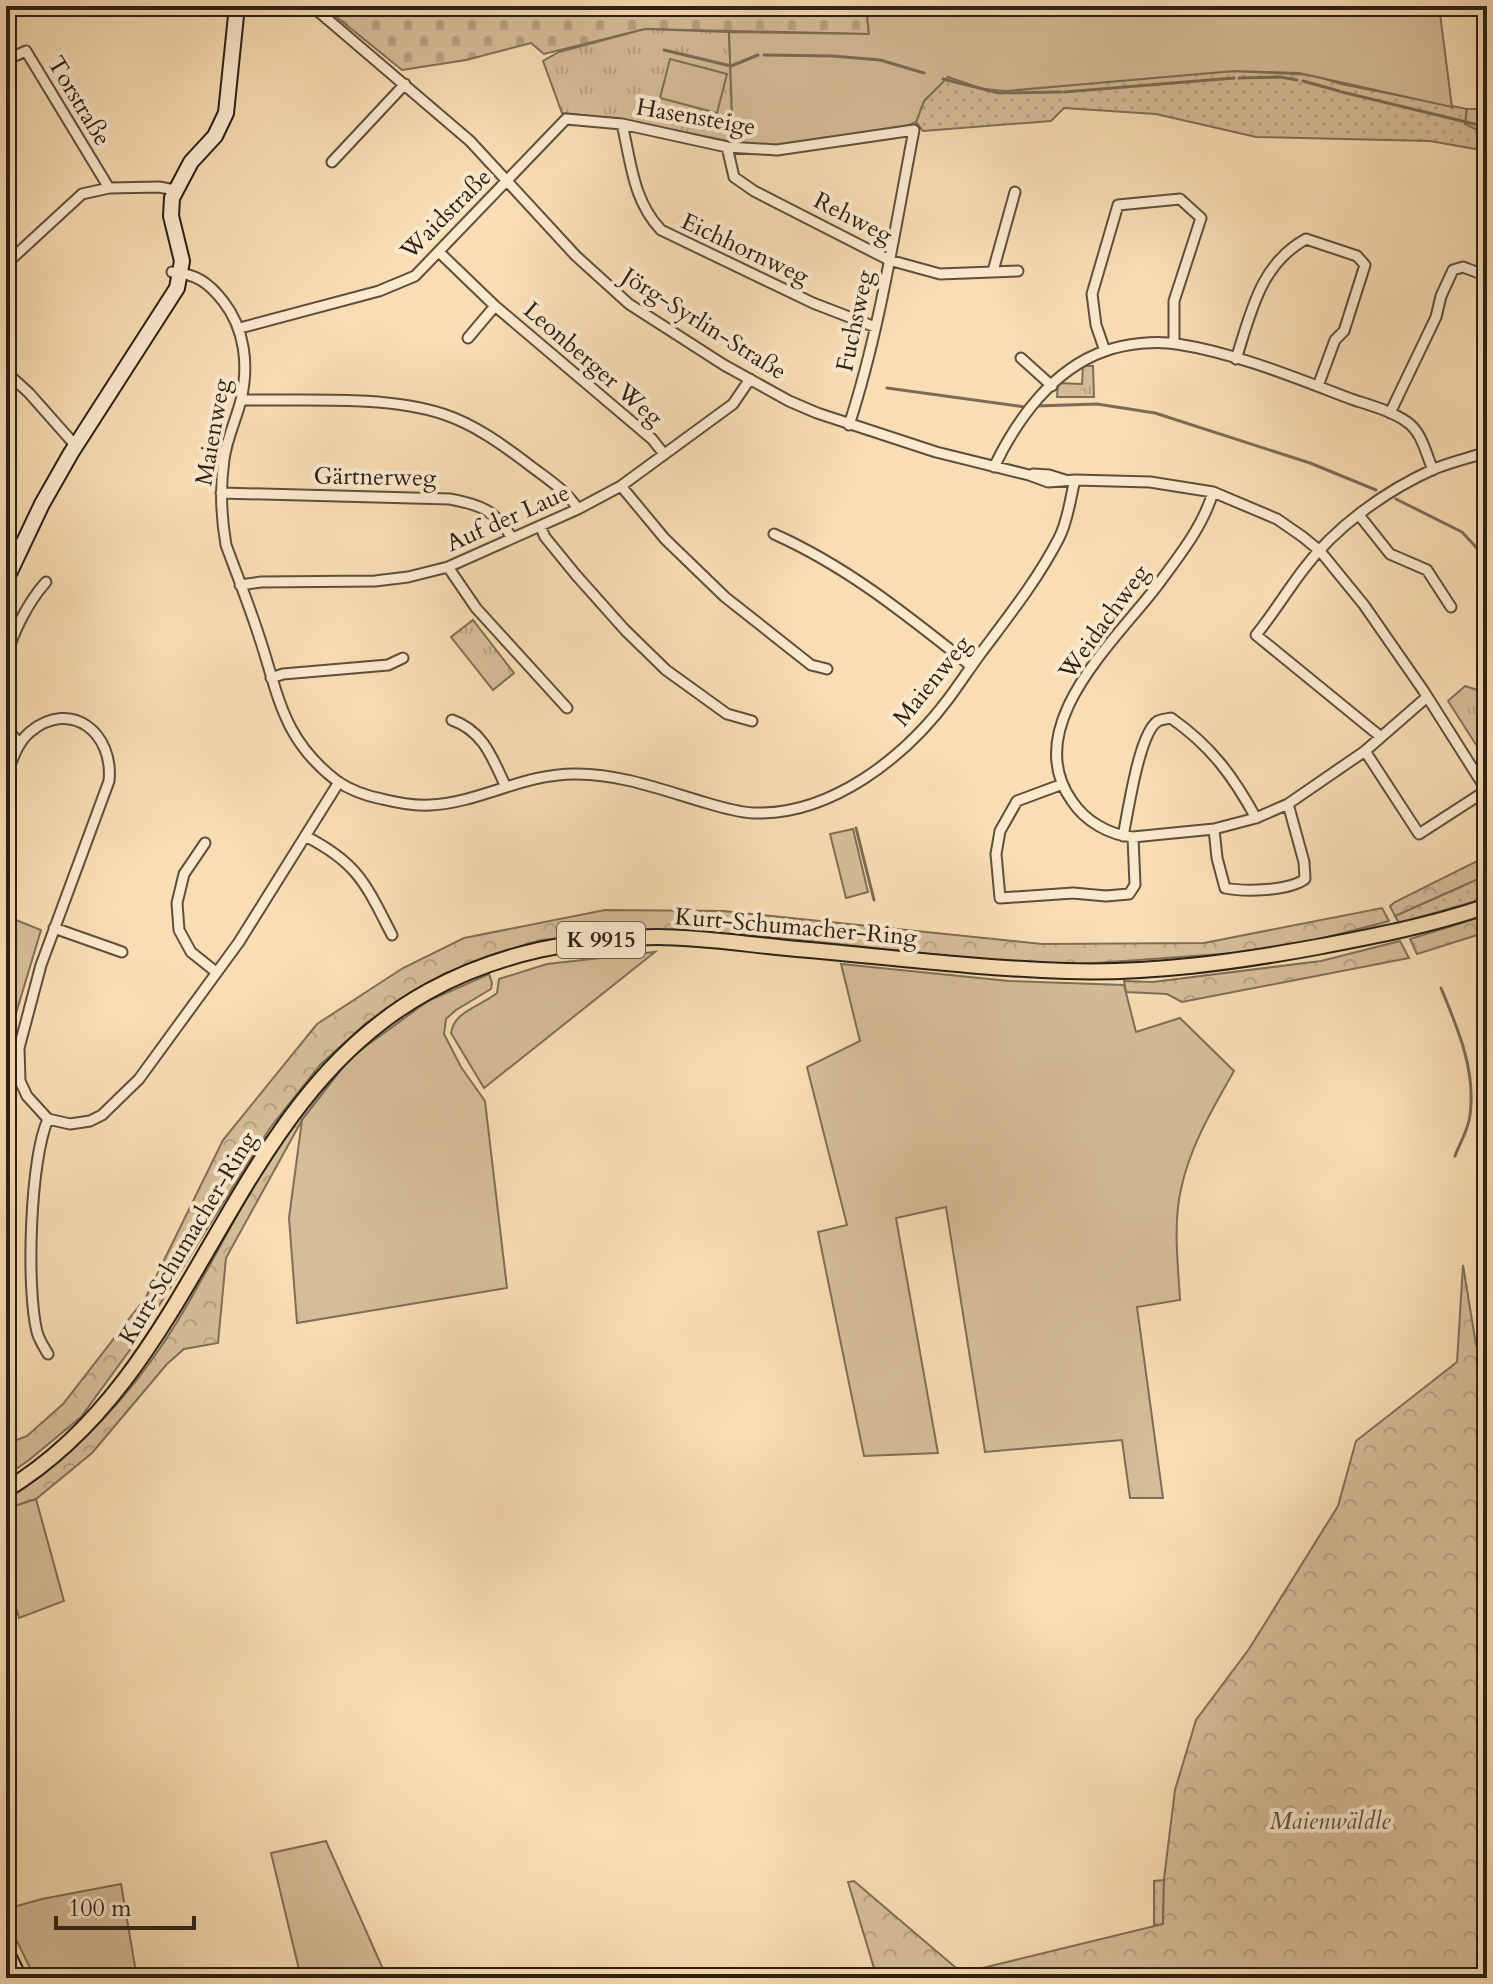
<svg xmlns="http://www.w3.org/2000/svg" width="1493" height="1984" viewBox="0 0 1493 1984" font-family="Cardo,serif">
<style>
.grass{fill:url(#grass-dots);stroke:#806e56;stroke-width:2}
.forest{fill:url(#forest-crowns);stroke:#806e56;stroke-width:2}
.cemetery{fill:url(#cemetery-stones);stroke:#806e56;stroke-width:2}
.park{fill:url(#park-tufts);stroke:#806e56;stroke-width:2}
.garden{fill:#d6bd99;stroke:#806e56;stroke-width:2}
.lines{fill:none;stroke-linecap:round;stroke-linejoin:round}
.stream{stroke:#7c6b54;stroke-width:3}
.street-casing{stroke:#5e4f3c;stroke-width:13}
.secondary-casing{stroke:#2a2014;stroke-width:18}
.primary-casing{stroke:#2a2014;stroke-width:18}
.street{stroke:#fbe9ce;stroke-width:9}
.secondary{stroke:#fbe9ce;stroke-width:14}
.primary{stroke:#f9ddb4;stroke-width:14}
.labels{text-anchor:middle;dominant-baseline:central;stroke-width:8;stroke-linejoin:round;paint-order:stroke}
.shield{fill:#fbe9ce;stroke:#695c4c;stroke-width:2}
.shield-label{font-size:22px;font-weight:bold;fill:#2a2014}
.street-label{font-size:24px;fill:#2a2014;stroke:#fbe9ce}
.park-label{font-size:24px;font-style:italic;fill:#5e4f3c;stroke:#fbe9ce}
</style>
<defs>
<pattern id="grass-dots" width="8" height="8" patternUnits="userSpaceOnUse" patternTransform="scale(2)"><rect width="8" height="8" fill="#d6bd99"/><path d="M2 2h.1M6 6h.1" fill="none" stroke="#b8a283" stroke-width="1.8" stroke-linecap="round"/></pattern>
<pattern id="forest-crowns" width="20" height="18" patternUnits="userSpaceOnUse" patternTransform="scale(2)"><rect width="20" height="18" fill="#d6bd99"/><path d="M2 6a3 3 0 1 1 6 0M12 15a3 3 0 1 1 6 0" fill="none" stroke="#b8a283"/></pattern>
<pattern id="cemetery-stones" width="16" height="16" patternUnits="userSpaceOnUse" patternTransform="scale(2)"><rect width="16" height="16" fill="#d6bd99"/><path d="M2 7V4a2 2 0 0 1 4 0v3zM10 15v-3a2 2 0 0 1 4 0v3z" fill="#b8a283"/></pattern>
<pattern id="park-tufts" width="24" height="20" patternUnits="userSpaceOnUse" patternTransform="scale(2)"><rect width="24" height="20" fill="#d6bd99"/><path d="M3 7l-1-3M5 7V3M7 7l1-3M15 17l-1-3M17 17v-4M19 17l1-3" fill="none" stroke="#b8a283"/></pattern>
</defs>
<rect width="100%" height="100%" fill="#f9ddb4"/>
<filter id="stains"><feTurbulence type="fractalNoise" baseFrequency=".0025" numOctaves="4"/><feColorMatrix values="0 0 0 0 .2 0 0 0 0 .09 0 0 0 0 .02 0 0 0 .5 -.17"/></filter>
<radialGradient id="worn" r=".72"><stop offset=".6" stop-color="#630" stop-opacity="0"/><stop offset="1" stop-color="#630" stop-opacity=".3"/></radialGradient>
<path class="grass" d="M 1234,71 L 1313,75 L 1341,84 L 1467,109 L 1465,123 L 1487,135 L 1487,151 L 1430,141 L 1256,137 L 1156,114 L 1064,108 L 1051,121 L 923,131 L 916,122 L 924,101 L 948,76 L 983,89 Z
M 1487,875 L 1487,898 L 1399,923 L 1395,916 Z
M 1164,1880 L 1163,1924 L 1154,1926 L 1154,1881 Z"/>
<path class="forest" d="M 1467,109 L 1487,109 L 1487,135 L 1465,124 Z
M 1487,856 L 1487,875 L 1395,916 L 1390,906 L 1395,902 Z
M 1382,908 L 1389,921 L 1301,944 L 1236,953 L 1068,965 L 988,960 L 750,935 L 637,931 L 541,940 L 495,954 L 423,987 L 366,1023 L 320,1065 L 270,1128 L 140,1336 L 81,1417 L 29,1460 L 6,1476 L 6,1444 L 27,1436 L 63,1404 L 146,1297 L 223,1140 L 317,1024 L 403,968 L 464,938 L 605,910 L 723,911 L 1042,944 L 1204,943 Z
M 1487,915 L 1487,932 L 1417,954 L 1410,939 Z
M 1400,941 L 1409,958 L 1182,1002 L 1167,994 L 1126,992 L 1124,981 L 1153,982 L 1321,961 Z
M 345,1064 L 302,1120 L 226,1258 L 218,1343 L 184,1349 L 167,1364 L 92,1453 L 36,1499 L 6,1509 L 6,1500 C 62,1465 113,1414 151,1361 C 220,1265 258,1147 345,1064 Z
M 1463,1265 L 1476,1345 L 1487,1366 L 1487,1978 L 877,1978 L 848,1882 L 854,1881 L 962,1973 L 1163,1924 L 1164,1879 L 1175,1790 L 1196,1720 L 1249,1649 L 1338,1506 L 1356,1441 L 1457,1362 Z"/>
<path class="cemetery" d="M 323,6 L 866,6 L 869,34 L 645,29 L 544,54 L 531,43 L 466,60 L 402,70 Z"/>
<path class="park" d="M 645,29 L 729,32 L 733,142 L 624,120 L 562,113 L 543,61 L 559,52 Z
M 1083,366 L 1093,366 L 1094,397 L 1057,397 L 1058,383 L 1082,384 Z
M 473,620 L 514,673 L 493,690 L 451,637 Z
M 1465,686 L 1487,693 L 1487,747 L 1480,751 L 1448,701 Z"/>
<path class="garden" d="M 866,6 L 1439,6 L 1452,107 L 1299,73 L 1234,71 L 1006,91 L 983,89 L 948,77 L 924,101 L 916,122 L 907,126 L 786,146 L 733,142 L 729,32 L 869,34 Z
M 670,59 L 727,74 L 717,113 L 660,98 Z
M 853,829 L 868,892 L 846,898 L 830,834 Z
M 6,916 L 41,930 L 11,1030 L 6,1076 Z
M 655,952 L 484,1088 L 451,1033 C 454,1011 481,1006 497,993 L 499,979 L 547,964 Z
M 841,964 L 1009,981 L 1124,985 L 1136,1032 L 1180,1018 L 1234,1071 C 1213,1108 1190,1146 1181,1189 C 1173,1224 1178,1264 1180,1300 L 1137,1307 L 1163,1498 L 1130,1498 L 1122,1440 L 985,1452 L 946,1207 L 896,1218 L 938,1453 L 864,1456 L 818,1232 L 847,1225 L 807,1067 L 860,1041 Z
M 489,974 L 492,983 L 491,989 L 456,1010 L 446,1019 L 444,1034 L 461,1067 L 485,1101 L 507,1288 L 297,1323 L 289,1218 L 302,1120 L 351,1057 L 428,1001 Z
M 36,1499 L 64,1601 L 19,1618 L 6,1572 L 6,1509 Z
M 326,1841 L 387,1978 L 301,1978 L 271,1853 Z
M 121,1884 L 137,1978 L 35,1978 L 6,1919 L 6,1909 L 42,1899 Z"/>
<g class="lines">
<path class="stream" d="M 664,50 L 731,66 L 758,55
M 764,55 L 833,56 L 880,60 L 924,73
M 1239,78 L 1280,77 L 1297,80
M 943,79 L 999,93 L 1061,92
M 1303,81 L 1339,91
M 1064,92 L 1234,78
M 1342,92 L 1487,127
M 887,388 L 1025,407
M 1036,406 L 1097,404 L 1155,413 L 1310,463 L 1376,490
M 1396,499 L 1462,532 L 1487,559
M 856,828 L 874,900
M 1441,988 C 1458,1029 1476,1070 1470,1115 C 1469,1128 1460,1143 1455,1156"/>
<defs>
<path id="street" d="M 312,6 L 470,141 L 576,256 L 629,304 L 724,365 L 789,401 L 817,413 L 936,452 L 1029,475 L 1048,482 L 1075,480 L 1150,482 L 1213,492 L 1277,519 L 1303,537 L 1320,551 L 1364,605 L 1423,690 L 1487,791
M 8,59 L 26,51 L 109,188
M 622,124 C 631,162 633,201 661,230 L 813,303 L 875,327
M 727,147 L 734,177 L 754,191 L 889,260 L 940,274 L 1018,271
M 332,162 L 405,84
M 439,252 L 495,306 L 652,439 L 664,454
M 6,264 L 82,194 L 109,188 L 159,187 L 175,190
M 993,271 L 1015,192
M 172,272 C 196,274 208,282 223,301 C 245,329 249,365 241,400 C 236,420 227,438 224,459 C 220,487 221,516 226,545 C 237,575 249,605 259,636 C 279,696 282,739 337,781 C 350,790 367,796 382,799 C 398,803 413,806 430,805 C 479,803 524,773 577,774 C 619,774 660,789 700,801 C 717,806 735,812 753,813 C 831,816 905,757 949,698 C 960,683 970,668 981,653 C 1008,617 1038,579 1059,538 C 1068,521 1070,499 1075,480
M 240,328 L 379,291 L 415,276 L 566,119 L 622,124 L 727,147 L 777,150 L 914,130 C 895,228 880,330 849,425
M 468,338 L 495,306
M 1105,351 L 1096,325 L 1092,294 L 1118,205 L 1180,199 L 1201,218 L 1174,301 L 1174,343
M 1021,358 L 1052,386
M 1236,359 C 1251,313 1260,264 1306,239 L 1357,256 L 1365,265 L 1344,331 L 1335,340 L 1318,386
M 6,372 L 29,393 L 75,445
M 241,400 C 302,401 386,395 443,414 C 474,424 503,445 528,464 C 546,478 566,490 578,509
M 1390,413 L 1436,317 L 1441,296 L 1453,270 L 1463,267 L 1487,276
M 994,467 C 1017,419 1053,369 1105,351 C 1125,344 1156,340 1177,344 C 1236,353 1296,378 1351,399 C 1369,405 1392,411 1407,422 C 1422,432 1426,454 1433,470
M 1033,474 L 1049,475 L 1065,480
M 621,486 L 665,539 L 725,597 L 811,665 L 827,669
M 1213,492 C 1203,527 1178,557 1157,586 C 1115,641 1019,727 1072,801 C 1085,821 1109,835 1133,837 L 1214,829 L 1256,818 L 1288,804 L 1365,751 L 1427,697
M 221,493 L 450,499 C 481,505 495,510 512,538
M 1359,515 L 1390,554 L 1427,570 L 1451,607
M 540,526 L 545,537 L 576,575 L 625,630 L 666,670 L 727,714 L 752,721
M 774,534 C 848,567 908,616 971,666
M 448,567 L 476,608 L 567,708
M 240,585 L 261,582 L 375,581 L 408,577 L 448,567 L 578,509 L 621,486 L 733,404 L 750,379
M 6,658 C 13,632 28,602 46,582
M 271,678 L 283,674 L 388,665 L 403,658
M 452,720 C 483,731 492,757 505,785
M 6,728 L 19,743
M 1381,737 L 1256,635 C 1273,614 1287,591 1303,570 C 1335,527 1385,491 1434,469 C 1451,462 1469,458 1487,452
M 1365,751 L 1419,834 L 1487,790
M 6,775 C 13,759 17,743 30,732 C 71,698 114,733 109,781 L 41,965 L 19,1048 L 20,1081 L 27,1096 L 48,1119 L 70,1124 L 90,1121 L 102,1115 L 139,1079 L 239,942 L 339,782
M 1060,785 L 1017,801 L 1000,831 L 996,854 L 1000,898 L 1073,893 L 1106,896 L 1129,894 L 1135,885 L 1133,837
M 1214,829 L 1217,858 L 1225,888 C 1245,892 1289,891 1305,879 L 1304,862 L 1288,804
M 1123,836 C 1128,813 1139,732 1158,721 C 1162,719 1167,719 1171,718 C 1211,746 1233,776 1256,818
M 307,837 C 359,864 366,885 392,935
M 205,843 L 184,874 L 177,903 L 179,930 L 191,952 L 216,972
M 54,928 L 122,952
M 48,1119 C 30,1161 26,1287 37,1332 C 39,1340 44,1347 48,1354"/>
<path id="secondary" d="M 6,580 L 42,504 L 71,453 L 177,288 L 182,261 L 171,216 L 172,198 L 191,162 L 215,136 L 226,113 L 237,6
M 6,1951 L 19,1978"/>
<path id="primary" d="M 6,1490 C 203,1371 224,1103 429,991 C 498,953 579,937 657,937 C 700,937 744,944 787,948 C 880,956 973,968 1066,971 C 1149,974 1235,962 1317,947 C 1375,936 1432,925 1487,906"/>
</defs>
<use href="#street" class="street-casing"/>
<use href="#secondary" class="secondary-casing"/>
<use href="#primary" class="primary-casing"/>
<use href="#street" class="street"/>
<use href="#secondary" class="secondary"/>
<use href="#primary" class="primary"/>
</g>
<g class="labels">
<rect class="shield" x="557" y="922" width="88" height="36" rx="6"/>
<g class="shield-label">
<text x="601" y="940">K 9915</text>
</g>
<g class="street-label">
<text transform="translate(79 101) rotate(59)">Torstraße</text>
<text transform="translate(696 117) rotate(10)">Hasensteige</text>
<text transform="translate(446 214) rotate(-45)">Waidstraße</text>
<text transform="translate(853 218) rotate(27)">Rehweg</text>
<text transform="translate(745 249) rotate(25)">Eichhornweg</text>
<text transform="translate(855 321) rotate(-78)">Fuchsweg</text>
<text transform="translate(704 324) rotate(32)">Jörg-Syrlin-Straße</text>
<text transform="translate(593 364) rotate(41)">Leonberger Weg</text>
<text transform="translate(213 432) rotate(-80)">Maienweg</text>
<text transform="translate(375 477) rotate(1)">Gärtnerweg</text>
<text transform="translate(508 518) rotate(-24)">Auf der Laue</text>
<text transform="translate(1104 622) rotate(-54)">Weidachweg</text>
<text transform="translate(932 681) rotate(-51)">Maienweg</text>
<text transform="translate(796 927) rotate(5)">Kurt-Schumacher-Ring</text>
<text transform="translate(188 1238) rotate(-59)">Kurt-Schumacher-Ring</text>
</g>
<g class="park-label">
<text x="1330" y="1821">Maienwäldle</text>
</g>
</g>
<rect width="1493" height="1984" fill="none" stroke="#f9ddb4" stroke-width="32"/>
<rect x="8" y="8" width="1477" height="1968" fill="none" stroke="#2a2014" stroke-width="4"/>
<rect x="16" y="16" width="1461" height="1952" fill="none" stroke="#2a2014" stroke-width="2"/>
<path d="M56 1916v12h138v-12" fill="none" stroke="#2a2014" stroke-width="4"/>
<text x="68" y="1916" font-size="24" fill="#2a2014" stroke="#fbe9ce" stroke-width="6" paint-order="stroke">100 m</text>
<rect width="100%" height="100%" filter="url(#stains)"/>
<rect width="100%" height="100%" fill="url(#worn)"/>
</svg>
